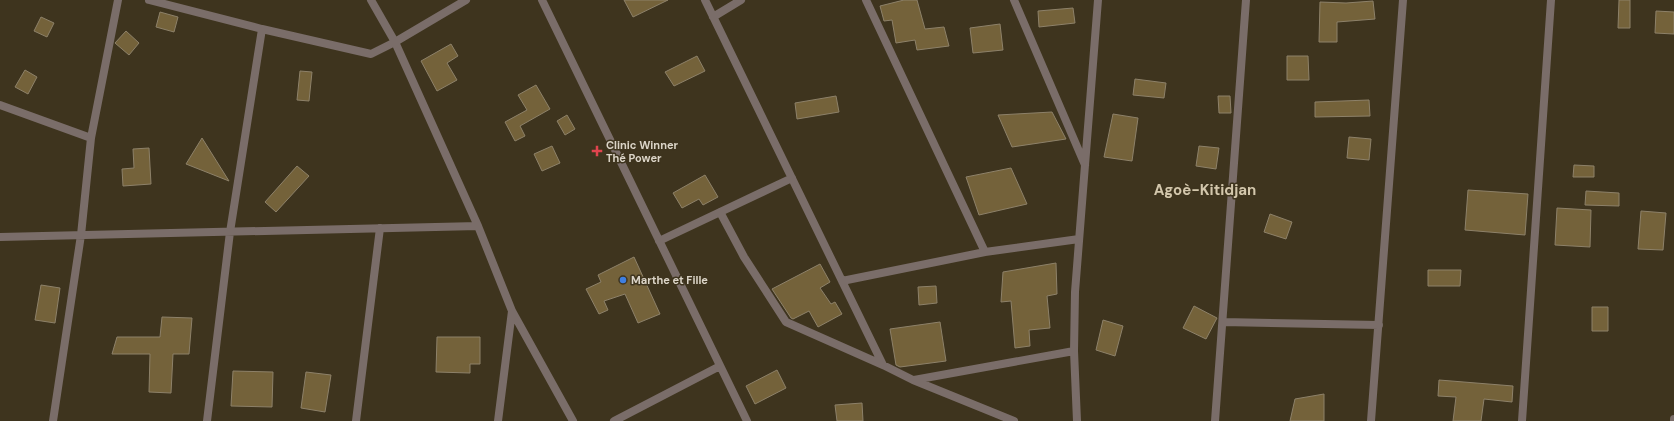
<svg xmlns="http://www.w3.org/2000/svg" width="1674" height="421" viewBox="0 0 1674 421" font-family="'DM Sans',sans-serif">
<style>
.building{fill:#74623a;stroke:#8d8169}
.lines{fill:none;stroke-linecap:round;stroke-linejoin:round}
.street{stroke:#7a6d69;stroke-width:8}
.health-dot{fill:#e0444e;stroke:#3e341e;stroke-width:1.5}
.shop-dot{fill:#3f7fe0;stroke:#3e341e;stroke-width:1.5}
.labels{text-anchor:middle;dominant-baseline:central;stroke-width:3;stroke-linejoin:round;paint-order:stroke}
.poi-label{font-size:11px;font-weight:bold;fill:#dbd4c7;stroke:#3e341e;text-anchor:start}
.district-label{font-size:15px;font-weight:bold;fill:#d3c7ac;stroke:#3e341e}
</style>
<rect width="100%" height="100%" fill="#3e341e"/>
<path class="building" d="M 624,0 L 668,0 L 633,17 Z
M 904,0 L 917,0 L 925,29 L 944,27 L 949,46 L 917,50 L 915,40 L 896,43 L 892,20 L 884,21 L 880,6 Z
M 1619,0 L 1630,0 L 1630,28 L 1618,28 Z
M 1373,1 L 1375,19 L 1337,22 L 1337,42 L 1319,42 L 1320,2 L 1346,3 Z
M 1073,8 L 1075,23 L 1039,27 L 1038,11 Z
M 1656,11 L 1674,12 L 1674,34 L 1655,33 Z
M 160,12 L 178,17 L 174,32 L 156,27 Z
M 41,17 L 54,23 L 47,37 L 34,31 Z
M 1000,24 L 1003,50 L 973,53 L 970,28 Z
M 126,31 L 139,43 L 129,55 L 115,43 Z
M 451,44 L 458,56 L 447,63 L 457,80 L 437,91 L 421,61 Z
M 697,56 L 705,71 L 674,86 L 665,72 Z
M 1287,56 L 1308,56 L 1309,80 L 1287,80 Z
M 25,70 L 37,77 L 28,94 L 15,87 Z
M 300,71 L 312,72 L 309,101 L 297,100 Z
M 1135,79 L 1166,83 L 1164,98 L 1133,95 Z
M 536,85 L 550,109 L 520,126 L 525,136 L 515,141 L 505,122 L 527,110 L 518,95 Z
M 836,96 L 839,112 L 797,119 L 795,103 Z
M 1218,96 L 1230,96 L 1231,113 L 1219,113 Z
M 1369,100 L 1370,116 L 1315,117 L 1315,102 Z
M 1052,112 L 1066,139 L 1012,147 L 998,115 Z
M 1113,114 L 1138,118 L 1132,161 L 1104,157 Z
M 567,115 L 575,129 L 565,135 L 557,121 Z
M 1349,137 L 1371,139 L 1369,160 L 1347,158 Z
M 202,138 L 229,181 L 186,164 Z
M 552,146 L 560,163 L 542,171 L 534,154 Z
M 1199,146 L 1219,148 L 1216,169 L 1196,166 Z
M 149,148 L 151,184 L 123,186 L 122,169 L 134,168 L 133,149 Z
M 1574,165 L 1594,166 L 1594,177 L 1573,177 Z
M 297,166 L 309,176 L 276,212 L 265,202 Z
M 1011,168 L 1027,204 L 979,215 L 966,177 Z
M 705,175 L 718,197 L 703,205 L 699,199 L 682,208 L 673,193 Z
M 1468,190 L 1528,194 L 1525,235 L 1465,230 Z
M 1586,191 L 1619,193 L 1619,206 L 1585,205 Z
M 1557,208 L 1591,210 L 1590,247 L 1555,245 Z
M 1641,211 L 1666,213 L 1663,250 L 1638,249 Z
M 1270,214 L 1292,222 L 1286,239 L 1264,232 Z
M 634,257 L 660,314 L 638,323 L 625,294 L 604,301 L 608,310 L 599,314 L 586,289 L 601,282 L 598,275 Z
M 1056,263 L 1057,294 L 1047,296 L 1050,328 L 1029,330 L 1030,346 L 1015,348 L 1011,301 L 1001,302 L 1003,272 Z
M 820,264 L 830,282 L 820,288 L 831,304 L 835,302 L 842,314 L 818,327 L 809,311 L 793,319 L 791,318 L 772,289 Z
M 1428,270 L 1461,270 L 1460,286 L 1428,286 Z
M 41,285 L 60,288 L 55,323 L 35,320 Z
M 936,286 L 937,303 L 919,305 L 918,287 Z
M 1194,306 L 1217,318 L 1206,339 L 1183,328 Z
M 1592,307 L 1608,307 L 1608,331 L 1592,331 Z
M 162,317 L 192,318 L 189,354 L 173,354 L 171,393 L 149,392 L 150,354 L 112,354 L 117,337 L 160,337 Z
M 1103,320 L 1123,326 L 1115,356 L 1096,350 Z
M 940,322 L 946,361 L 900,367 L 896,365 L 890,329 Z
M 437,337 L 480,337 L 480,364 L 470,364 L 470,373 L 436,372 Z
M 777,370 L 786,388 L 755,404 L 746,386 Z
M 233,371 L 273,372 L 272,407 L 231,406 Z
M 306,372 L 331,375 L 325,412 L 301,408 Z
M 1439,380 L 1513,386 L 1512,402 L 1484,399 L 1481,421 L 1453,421 L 1456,397 L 1438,396 Z
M 1324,394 L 1324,421 L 1290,421 L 1295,399 Z
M 862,403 L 863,421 L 837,421 L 835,405 Z"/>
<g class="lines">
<path class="street" d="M 149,0 L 262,29 L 371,54 L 395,42 L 371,0
M 466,0 L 395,42 L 478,226 L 512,311 L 573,421
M 542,0 L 747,421
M 705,0 L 883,365
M 866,0 L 985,252
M 1014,0 L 1085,165
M 713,17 L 741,0
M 0,105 L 91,138 L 81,235 L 53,421
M 91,138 L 118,0
M 720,212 L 744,257 L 786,322 L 883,365 L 913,380 L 1014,421
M 0,237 L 478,226
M 659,241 L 792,178
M 842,281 L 985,252 L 1079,239
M 1223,322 L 1379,325
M 914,380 L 1074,351
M 207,421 L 230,232 L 262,29
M 356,421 L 380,228
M 498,421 L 512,311
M 614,421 L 720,366
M 1077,421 L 1074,351 L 1075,292 L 1098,0
M 1215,421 L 1246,0
M 1371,421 L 1403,0
M 1522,421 L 1551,0
M 1674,421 L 1674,419"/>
</g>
<path class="health-dot" d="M595 145h4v4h4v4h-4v4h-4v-4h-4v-4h4z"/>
<circle class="shop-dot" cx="623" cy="280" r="4"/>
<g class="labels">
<g class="poi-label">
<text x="606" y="145">Clinic Winner<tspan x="606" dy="13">Thé Power</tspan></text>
<text x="631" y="280">Marthe et Fille</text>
</g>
<g class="district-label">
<text x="1205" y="190">Agoè-Kitidjan</text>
</g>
</g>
</svg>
